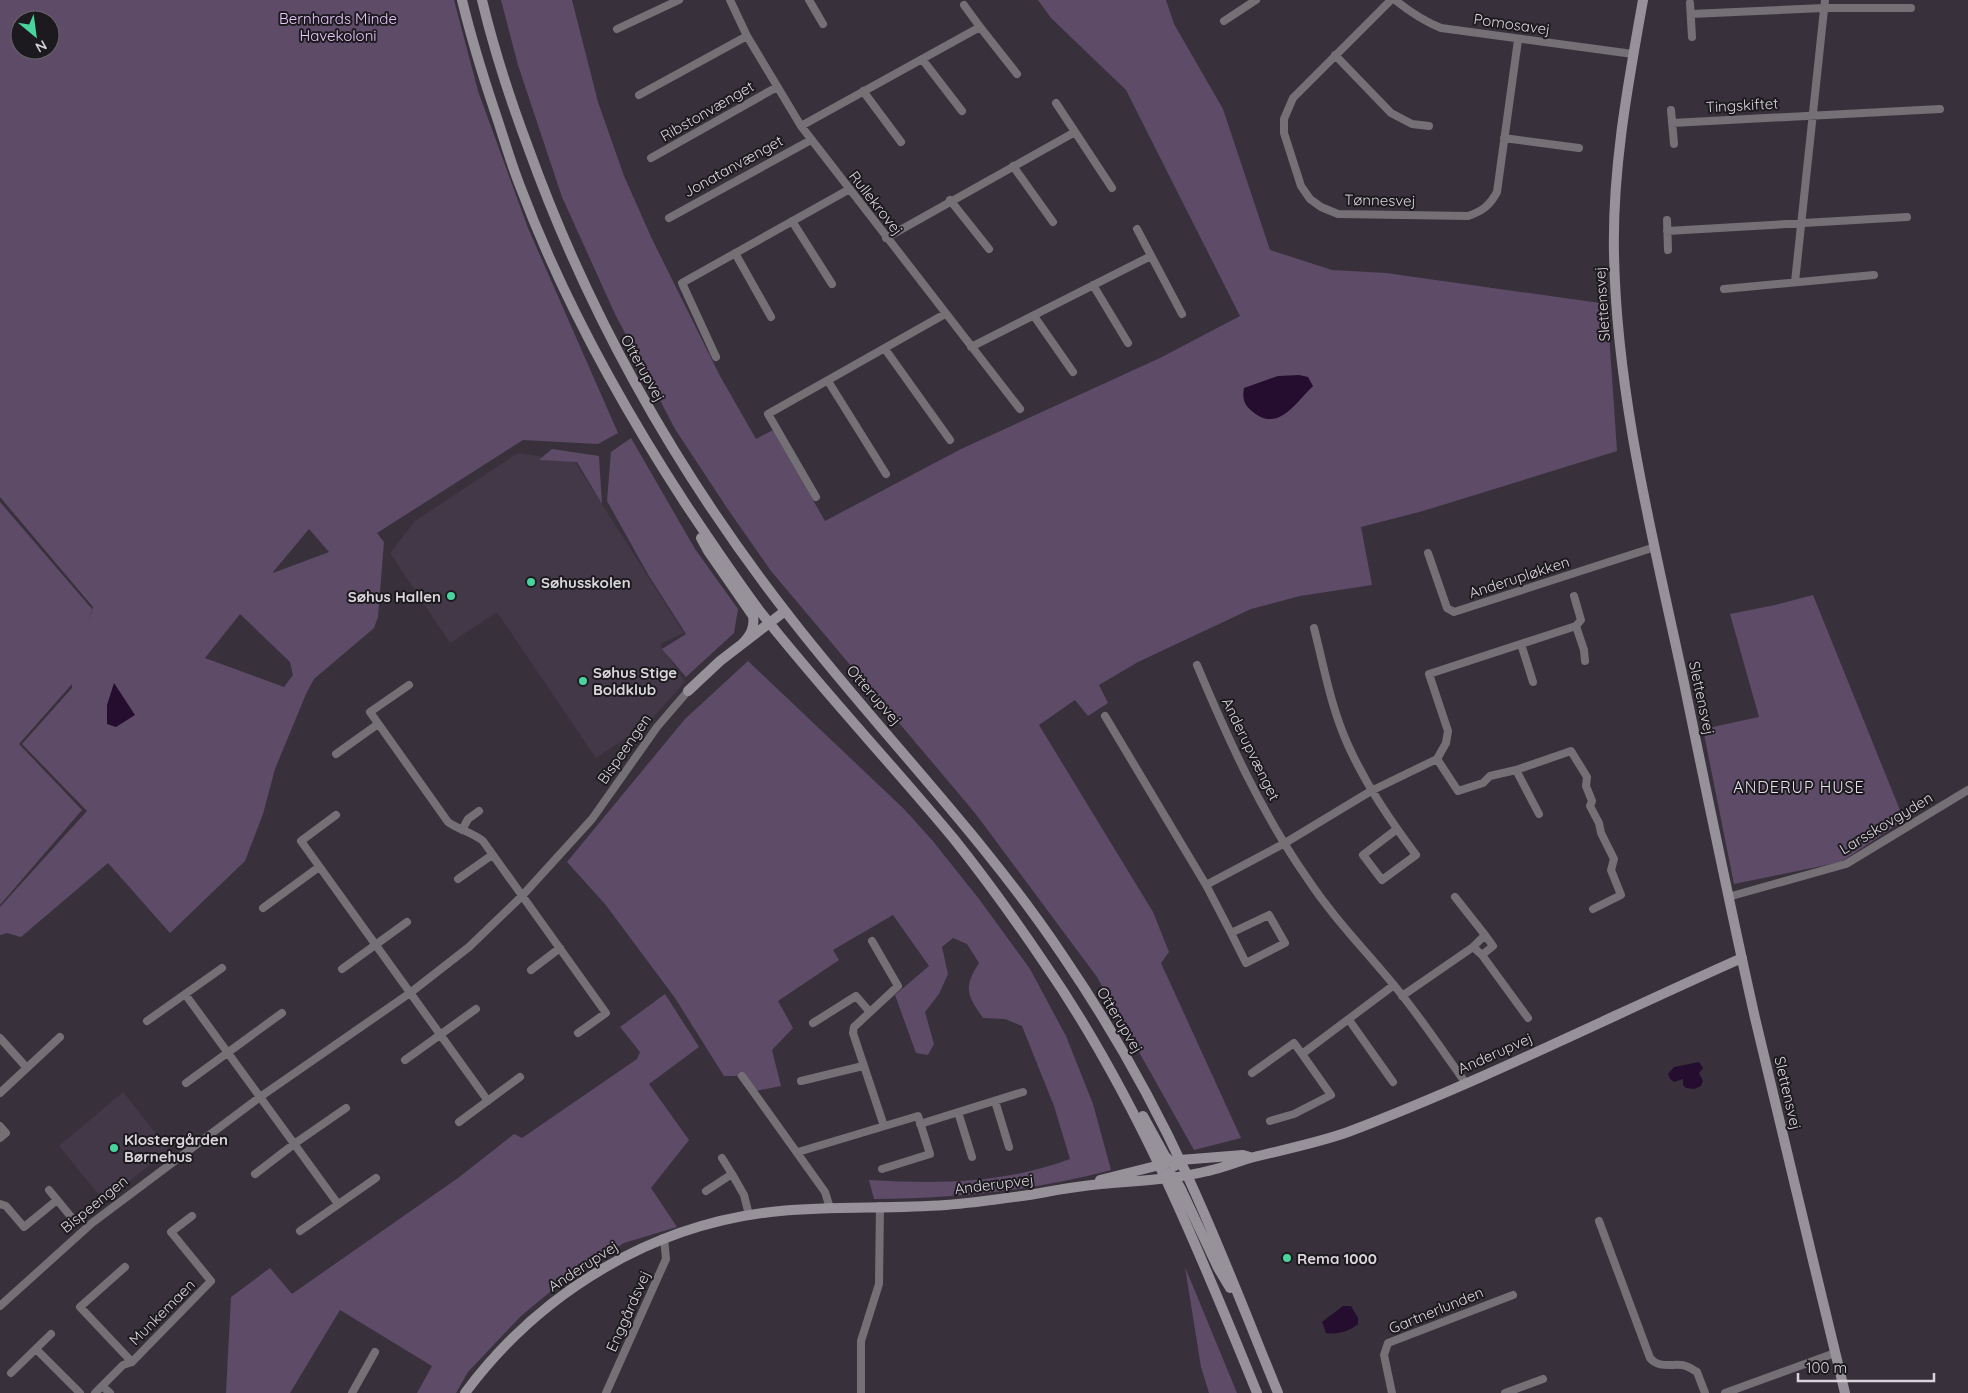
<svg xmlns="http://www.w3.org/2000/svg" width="1968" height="1393" viewBox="0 0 1968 1393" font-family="Quicksand,sans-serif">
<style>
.built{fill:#423848}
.green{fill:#5e4b68;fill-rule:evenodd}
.water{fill:#240d2f}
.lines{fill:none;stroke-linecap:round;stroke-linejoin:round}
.street{stroke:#747076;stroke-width:8}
.secondary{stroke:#97929a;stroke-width:10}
.poi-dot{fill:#49d49d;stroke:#1d1a1f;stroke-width:2}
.labels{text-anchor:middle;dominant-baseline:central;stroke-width:4;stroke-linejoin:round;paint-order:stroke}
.park-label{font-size:15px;fill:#e8c7fb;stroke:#1d1a1f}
.street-label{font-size:15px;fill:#d9d5db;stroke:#1d1a1f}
.poi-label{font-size:15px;font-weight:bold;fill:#d9d5db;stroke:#1d1a1f;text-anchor:start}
.neighbourhood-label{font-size:16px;letter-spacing:1px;fill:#e8e0ed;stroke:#1d1a1f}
</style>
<rect width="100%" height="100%" fill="#38313b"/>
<path class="built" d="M 518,453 L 575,462 L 684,633 L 660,644 L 685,682 L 649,722 L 596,758 L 497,612 L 450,643 L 390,553 L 415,521 Z
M 123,1092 L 169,1150 L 104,1201 L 59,1146 Z"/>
<path class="green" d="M 0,0 L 454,0 L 478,91 L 528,228 L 618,433 L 598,444 L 523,440 L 377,533 L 384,542 L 378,617 L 374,628 L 314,679 L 306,694 L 275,769 L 263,814 L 245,861 L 170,933 L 108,863 L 21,937 L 7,933 L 0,935 L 0,907 L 87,811 L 22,744 L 72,688 L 72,684 L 19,744 L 82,810 L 0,905 L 0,502 L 92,609 L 89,622 L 93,607 L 0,497 ZM 20,20 L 50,20 L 50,50 L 20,50 ZM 309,529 L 329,552 L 273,573 L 273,572 ZM 240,614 L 290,662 L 293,675 L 284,687 L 205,658 Z
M 501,0 L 572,0 L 598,102 L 624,176 L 652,239 L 720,376 L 756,439 L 773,430 L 825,521 L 961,449 L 1160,358 L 1240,316 L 1126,90 L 1051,18 L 1038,0 L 1166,0 L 1174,24 L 1223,109 L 1270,250 L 1332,270 L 1386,273 L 1607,304 L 1617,451 L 1423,511 L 1361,527 L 1372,585 L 1300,596 L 1251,609 L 1138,662 L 1099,685 L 1108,703 L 1088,716 L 1075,700 L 1039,725 L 1153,912 L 1169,952 L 1161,963 L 1241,1138 L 1194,1150 L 1097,977 L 975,813 L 771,571 L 727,508 L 675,429 L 615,314 L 562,197 L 518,65 Z
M 631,438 L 695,549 L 738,609 L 734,633 L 686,677 L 662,649 L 686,634 L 649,576 L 607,501 L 611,452 Z
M 552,449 L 599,456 L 602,504 L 577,462 L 539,460 Z
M 1813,595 L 1904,820 L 1841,862 L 1734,884 L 1703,729 L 1759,717 L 1730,614 L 1775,605 Z
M 748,661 L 904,809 L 932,840 L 979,899 L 1030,969 L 1066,1036 L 1093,1104 L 1111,1170 C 1034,1191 954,1198 874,1199 L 869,1180 C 939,1184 1003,1184 1070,1159 L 1054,1106 L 1022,1026 L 1005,1019 L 983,1018 C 967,995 963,988 979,963 L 967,944 L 953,938 L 942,947 L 948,974 L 939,994 L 925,1012 L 934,1044 L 928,1055 L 916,1053 L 895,995 L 929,966 L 893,915 L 833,950 L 839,960 L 778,1001 L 793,1028 L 772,1050 L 781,1086 L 750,1092 L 737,1076 L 724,1076 L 675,998 L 605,904 L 567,862 L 685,719 Z
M 665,994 L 699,1047 L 649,1084 L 689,1140 L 651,1188 L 677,1227 L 624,1243 L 562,1282 L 521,1316 L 468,1372 L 456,1393 L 417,1393 L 432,1366 L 340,1310 L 290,1393 L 226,1393 L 231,1297 L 270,1268 L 292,1294 L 458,1178 L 514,1134 L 522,1138 L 637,1059 L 640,1052 L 620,1027 Z
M 1185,1267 L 1237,1393 L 1209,1393 L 1201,1367 Z"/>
<path class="water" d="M 1299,375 L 1308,377 L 1313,386 C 1296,402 1279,433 1253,412 C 1244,405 1242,399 1244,388 L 1278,376 Z
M 114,683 L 135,715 L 116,727 L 107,724 L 107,705 Z
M 1699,1062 L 1703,1068 L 1699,1073 L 1703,1081 L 1701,1086 L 1694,1089 L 1686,1088 L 1683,1085 L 1683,1079 L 1674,1082 L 1670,1079 L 1668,1074 L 1674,1067 Z
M 1343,1306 L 1351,1306 L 1358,1318 L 1358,1324 C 1350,1331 1337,1335 1326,1333 L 1322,1322 Z"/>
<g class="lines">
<path class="street" d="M 730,0 L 747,36 L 801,126 L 1020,409
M 809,0 L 823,24
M 1391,0 L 1293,98 L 1284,119 L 1284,133 L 1301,186 L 1310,199 L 1321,207 L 1338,214 L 1468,216 C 1483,211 1490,205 1497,192 L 1518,40
M 1395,0 C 1410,12 1423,21 1441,28 L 1633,54
M 1690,3 L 1692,37
M 964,5 L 980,27 L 1017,74
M 1691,14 L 1824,8 L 1911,8
M 1224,21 L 1256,0
M 617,29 L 679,0
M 1335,55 L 1391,113 L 1412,124 L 1429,126
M 922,59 L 962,111
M 863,91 L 901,142
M 639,95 L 747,36
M 1056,103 L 1112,188
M 1671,110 L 1674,144
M 1672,123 L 1940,109
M 801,126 L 980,27
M 1504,138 L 1579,148
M 651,158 L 777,87
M 1013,166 L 1053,222
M 950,200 L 989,249
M 669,218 L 811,140
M 1667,220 L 1668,250
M 792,221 L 832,284
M 1137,229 L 1182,314
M 1667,231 L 1907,217
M 886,238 L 1075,132
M 735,253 L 771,317
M 1795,282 L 1825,0
M 1093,285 L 1128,343
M 1724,289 L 1874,275
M 1034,316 L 1073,372
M 971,347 L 1151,256
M 885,349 L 950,440
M 716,357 L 682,283 L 848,190
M 828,381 L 886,474
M 816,497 L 768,414 L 945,314
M 1428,553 L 1447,608 L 1454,612 L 1655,547
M 1574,596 L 1581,620 L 1576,626
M 1314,628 C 1324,667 1331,708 1348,745 C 1366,785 1390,820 1416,855 L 1382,880 L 1363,855 L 1397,829
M 1521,644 L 1533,682
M 1197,665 C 1228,739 1261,812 1307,878 C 1332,916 1364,949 1393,984 C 1419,1015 1442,1050 1465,1082
M 409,685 L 370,712 L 448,822 C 459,830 472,832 483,841 L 606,1013 L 578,1033
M 1105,716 L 1206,885 L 1231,933 L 1269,915 L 1285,943 L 1246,963 L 1231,933
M 336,754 L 378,724
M 1437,759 L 1458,791 L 1483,783 L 1490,776 L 1516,770 L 1571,751 L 1587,777 L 1586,786 L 1592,801 L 1590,806 L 1599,823 L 1601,833 L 1614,859 L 1611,870 L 1621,895 L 1593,909
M 1437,759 L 1446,743 L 1448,731 L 1429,674 L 1576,626 L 1584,650 L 1585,661
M 1516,770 L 1539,814
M 336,815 L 301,841 L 488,1101
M 462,830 L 468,819 L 479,811
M 458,879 L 492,855
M 1206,885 L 1285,843 L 1371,791 L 1437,759
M 1455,897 L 1485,935
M 1728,897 L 1846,864 L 1968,790
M 263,908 L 319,867
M 872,941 L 898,986 L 854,1027 L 853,1033 L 884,1126
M 1482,955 L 1528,1018
M 342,969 L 407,922
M 531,970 L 560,948
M 185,994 L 338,1204
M 1402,996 L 1473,947 L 1485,935 L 1493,946 L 1482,955 L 1473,947
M 1349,1020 L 1393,1082
M 147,1021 L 222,968
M 813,1023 L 856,996 L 869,1011
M 0,1038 L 27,1068
M 405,1060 L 476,1009
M 1252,1073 L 1294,1043 L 1302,1054 L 1394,985
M 742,1076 L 825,1192 L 830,1208
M 801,1081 L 863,1066
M 186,1083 L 282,1013
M 0,1093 L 60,1037
M 995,1101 L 1009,1147
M 958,1112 L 972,1157
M 1270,1121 L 1294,1114 L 1331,1095 L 1302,1054
M 459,1122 L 520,1077
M 920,1124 L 1023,1092
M 0,1126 L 6,1133 L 0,1138
M 798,1152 L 918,1116 L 930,1154 L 882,1169
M 722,1158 L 732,1174
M 255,1174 L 294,1144 L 346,1108
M 49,1190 L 72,1218
M 706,1191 L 732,1174 L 744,1195 L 749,1215
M 0,1204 L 6,1206 L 24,1227 L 57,1200
M 1599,1221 L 1650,1358 C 1658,1368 1670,1364 1682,1365 C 1688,1366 1692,1369 1697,1372 L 1705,1393
M 300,1231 L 376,1178
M 125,1267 L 80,1307 L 132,1362
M 0,1306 L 92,1223 L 260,1097 L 410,993 L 469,947 L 522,896 L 592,819 L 657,727 L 688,691
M 36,1349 L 80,1393
M 11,1373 L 51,1334
M 102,1386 L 110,1393
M 95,1393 L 123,1365 L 132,1362 L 211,1281 L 171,1232 L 192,1216
M 352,1393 L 375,1352
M 606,1393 L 666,1259 L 664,1238
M 861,1393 L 861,1341 L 879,1284 L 880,1206
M 1392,1393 L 1384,1355 L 1388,1343 L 1513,1295
M 1505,1393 L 1543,1379
M 1725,1393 L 1835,1353"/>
<path class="secondary" d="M 462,0 C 471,37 482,73 494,109 C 503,135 510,161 520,186 C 562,298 620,403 685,503 C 709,539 733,575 759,610 C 821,689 890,762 954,839 C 986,879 1016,921 1045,964 C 1136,1096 1197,1245 1257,1393
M 482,0 C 494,50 510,99 528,147 C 590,319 680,477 793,621 C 881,734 983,836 1063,956 C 1110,1025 1152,1099 1187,1175 C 1220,1246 1248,1320 1278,1393
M 1643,0 C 1628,84 1612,169 1614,255 C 1617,400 1654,542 1684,683 C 1707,795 1730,907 1755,1018 C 1784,1143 1815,1268 1845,1393
M 701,538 L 708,551 L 753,616 C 755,628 750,636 742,644
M 688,691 L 720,661 L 785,611
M 1143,1116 L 1165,1156 L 1175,1166
M 1169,1173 L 1174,1177 L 1181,1189 L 1218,1268 L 1230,1288
M 1100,1180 L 1180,1160 L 1243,1155 L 1250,1157
M 465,1393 C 540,1292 653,1223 780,1211 C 835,1206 891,1209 946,1205 C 974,1203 1001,1199 1029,1195 C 1047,1192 1065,1188 1084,1186 C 1125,1181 1167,1181 1208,1171 C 1223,1168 1239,1161 1254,1157 C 1286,1149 1317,1143 1348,1132 C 1482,1081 1611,1016 1742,958"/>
</g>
<g class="poi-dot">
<circle cx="531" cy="582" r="5"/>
<circle cx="451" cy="596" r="5"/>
<circle cx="583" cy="681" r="5"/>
<circle cx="114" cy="1148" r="5"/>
<circle cx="1287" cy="1258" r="5"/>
</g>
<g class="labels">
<g class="park-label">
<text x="338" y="18">Bernhards Minde<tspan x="338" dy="17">Havekoloni</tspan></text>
</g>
<g class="street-label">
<text transform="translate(1512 24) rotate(8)">Pomosavej</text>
<text transform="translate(1742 105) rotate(-3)">Tingskiftet</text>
<text transform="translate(707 111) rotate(-30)">Ribstonvænget</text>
<text transform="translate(733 166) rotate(-29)">Jonatanvænget</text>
<text transform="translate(1380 200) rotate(1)">Tønnesvej</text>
<text transform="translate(876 203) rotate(52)">Rullekrovej</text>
<text transform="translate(1602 304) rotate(-94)">Slettensvej</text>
<text transform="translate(643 368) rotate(61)">Otterupvej</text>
<text transform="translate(1519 577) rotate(-18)">Anderupløkken</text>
<text transform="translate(874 695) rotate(49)">Otterupvej</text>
<text transform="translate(1702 698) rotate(78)">Slettensvej</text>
<text transform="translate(624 749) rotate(-55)">Bispeengen</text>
<text transform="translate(1251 749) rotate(64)">Anderupvænget</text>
<text transform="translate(1886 823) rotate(-31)">Larsskovgyden</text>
<text transform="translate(1120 1020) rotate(59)">Otterupvej</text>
<text transform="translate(1495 1053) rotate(-24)">Anderupvej</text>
<text transform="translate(1788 1093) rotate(77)">Slettensvej</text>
<text transform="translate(994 1184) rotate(-7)">Anderupvej</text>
<text transform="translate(94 1204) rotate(-39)">Bispeengen</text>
<text transform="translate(583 1266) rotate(-33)">Anderupvej</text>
<text transform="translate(1436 1310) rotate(-22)">Gartnerlunden</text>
<text transform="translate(628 1311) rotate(-66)">Enggårdsvej</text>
<text transform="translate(162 1312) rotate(-45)">Munkemaen</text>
</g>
<g class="poi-label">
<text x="541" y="582">Søhusskolen</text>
<text x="441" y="596" text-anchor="end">Søhus Hallen</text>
<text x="593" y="672">Søhus Stige<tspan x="593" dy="17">Boldklub</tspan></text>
<text x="124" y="1139">Klostergården<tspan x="124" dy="17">Børnehus</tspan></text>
<text x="1297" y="1258">Rema 1000</text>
</g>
<g class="neighbourhood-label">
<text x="1799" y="787">ANDERUP HUSE</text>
</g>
</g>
<g transform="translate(35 35) rotate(151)"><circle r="24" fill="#1d1a1f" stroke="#68656a"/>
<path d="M0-4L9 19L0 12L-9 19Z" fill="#49d49d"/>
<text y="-8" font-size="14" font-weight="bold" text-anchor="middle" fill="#d9d5db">N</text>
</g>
<path d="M1798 1373v8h136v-8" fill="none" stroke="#d9d5db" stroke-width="2.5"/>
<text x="1806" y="1373" font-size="15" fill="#d9d5db" stroke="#1d1a1f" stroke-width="4" paint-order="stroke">100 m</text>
</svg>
